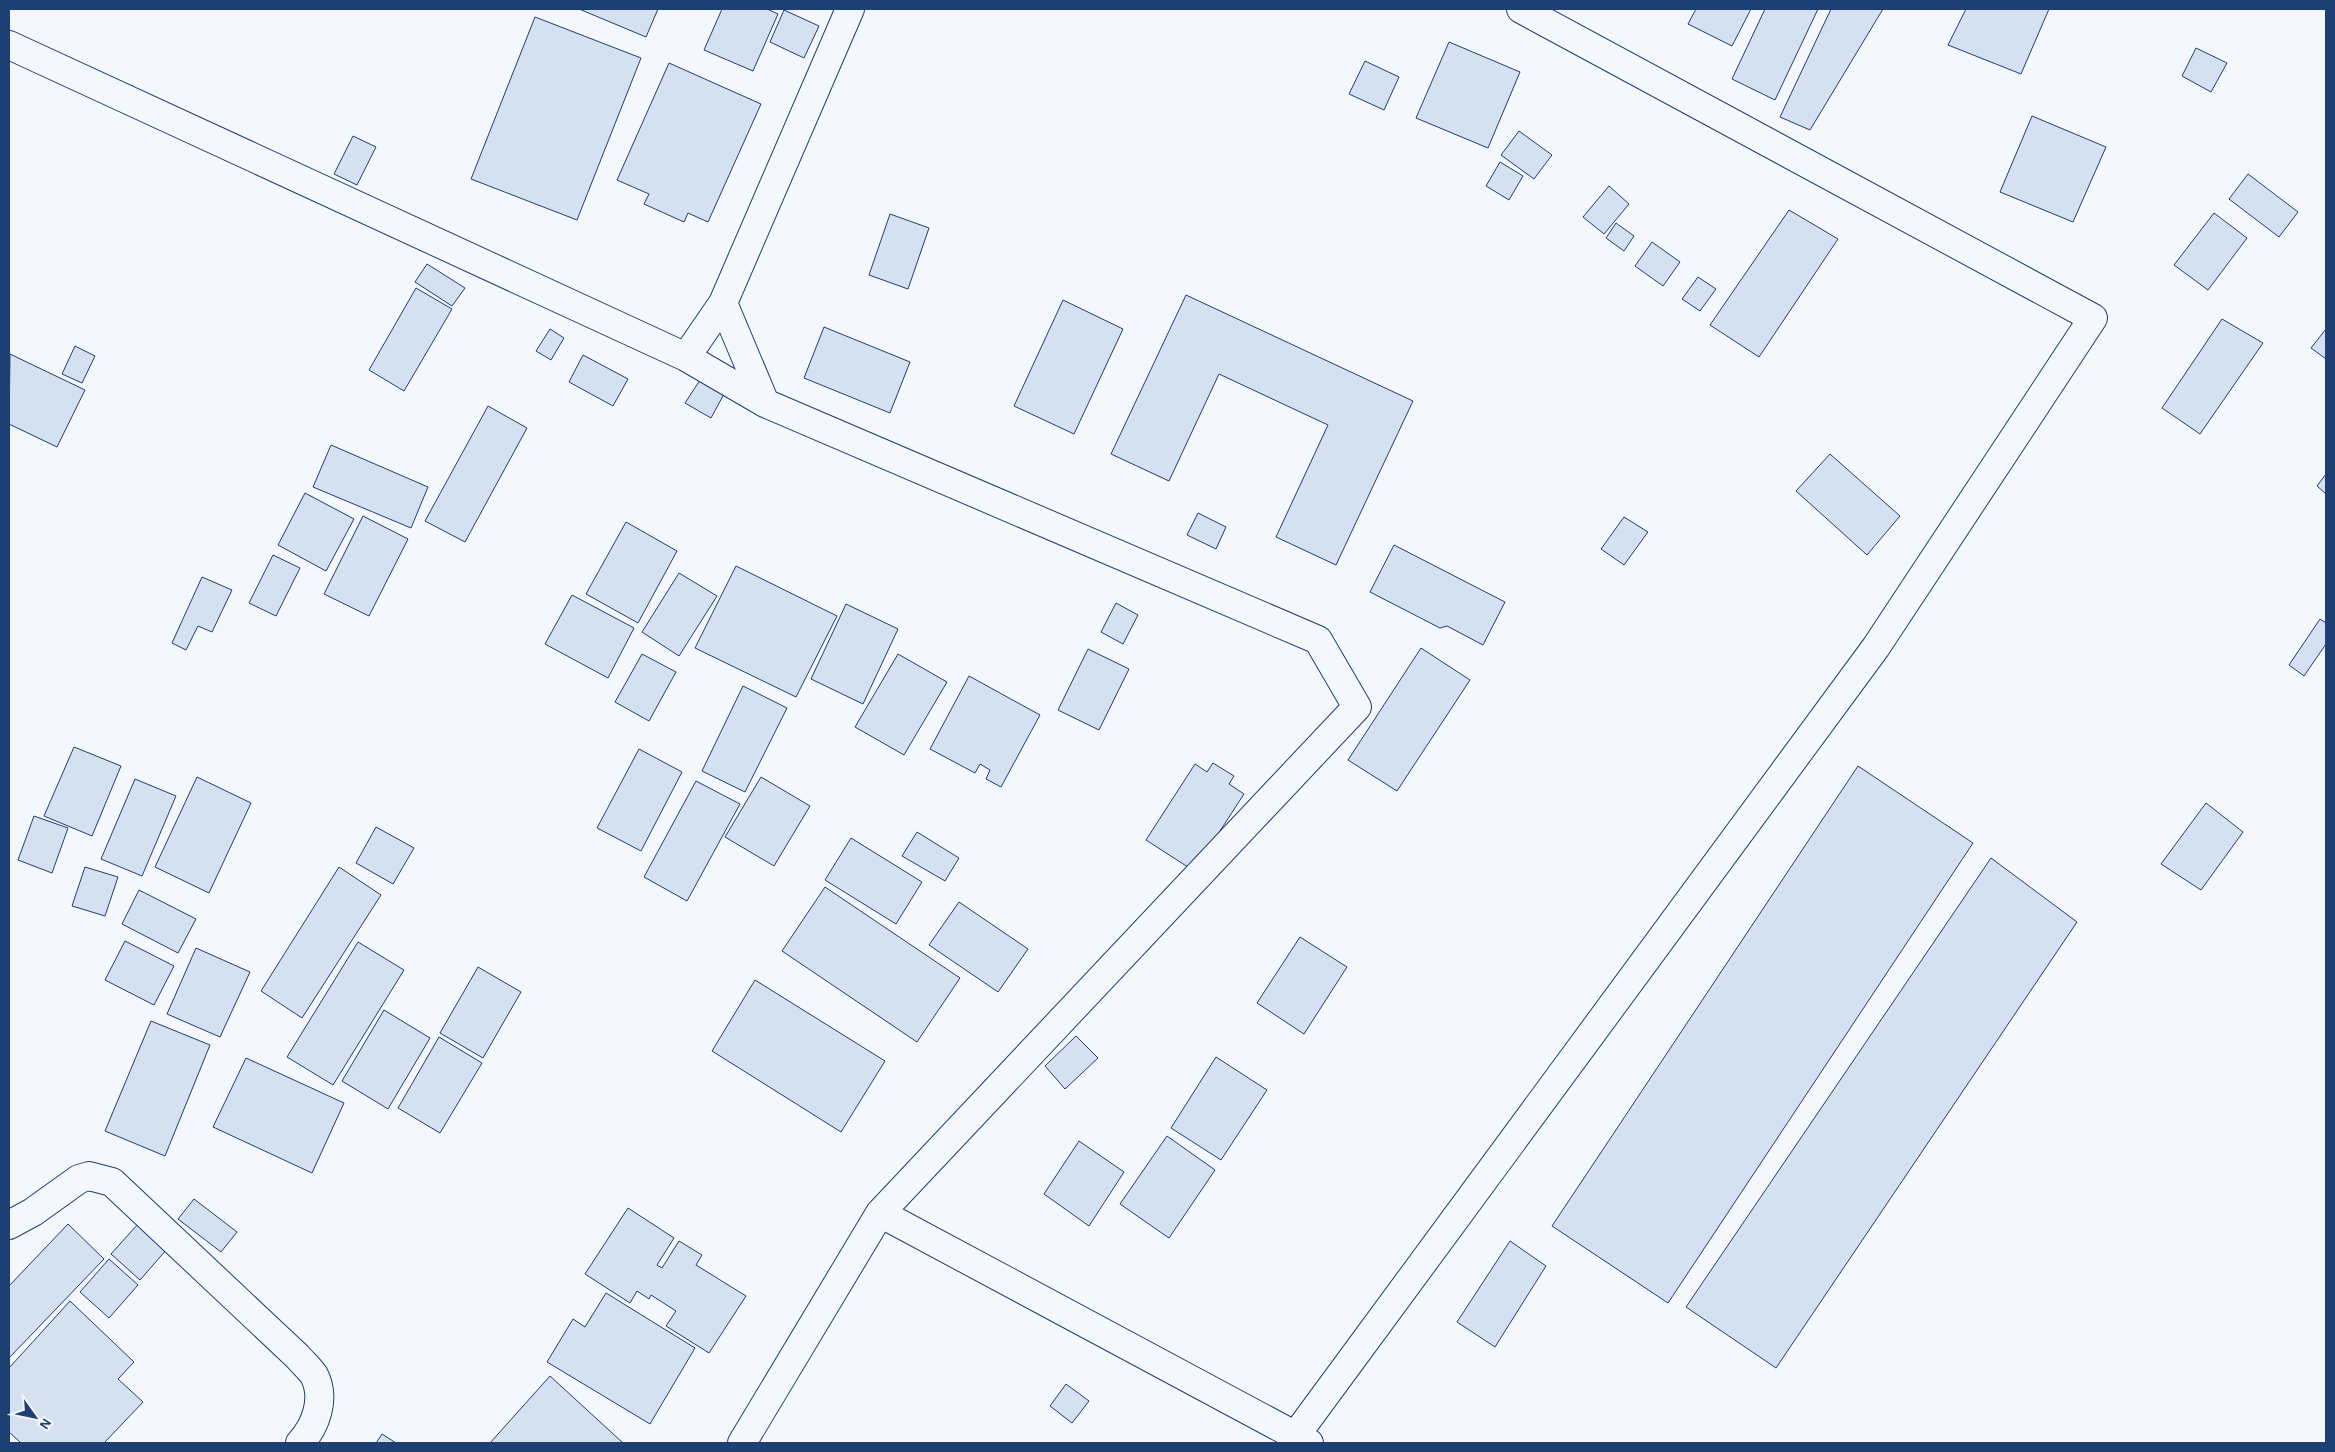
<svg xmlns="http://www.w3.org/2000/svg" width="2335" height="1452" viewBox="0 0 2335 1452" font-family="'Alegreya Sans',sans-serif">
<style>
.building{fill:#d5e0f0;stroke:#1d3f73}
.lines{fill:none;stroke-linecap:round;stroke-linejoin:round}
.street-casing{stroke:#1d3f73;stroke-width:30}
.street{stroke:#f4f7fb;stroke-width:28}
</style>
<rect width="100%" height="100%" fill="#f4f7fb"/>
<path class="building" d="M 579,9 L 658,9 L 646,37 Z
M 722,9 L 767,9 L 778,14 L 753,71 L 704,50 Z
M 1696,9 L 1751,9 L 1732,46 L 1688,24 Z
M 1765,9 L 1818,9 L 1775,100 L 1732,79 Z
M 1831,9 L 1883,9 L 1810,130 L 1780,117 Z
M 1966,9 L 2049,9 L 2021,74 L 1948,45 Z
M 784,10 L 819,26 L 804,58 L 770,42 Z
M 535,17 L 641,58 L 577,220 L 471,179 Z
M 1449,42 L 1520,72 L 1488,148 L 1416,118 Z
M 2196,48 L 2227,63 L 2211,92 L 2182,76 Z
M 1365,61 L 1399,77 L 1384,110 L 1349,94 Z
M 669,63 L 761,104 L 708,222 L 688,213 L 684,222 L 644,204 L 649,194 L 617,180 Z
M 2032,116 L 2106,147 L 2073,222 L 2000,192 Z
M 1519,131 L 1552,155 L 1534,179 L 1501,155 Z
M 353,136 L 376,147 L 357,185 L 334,174 Z
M 1500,162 L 1523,176 L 1509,200 L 1486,186 Z
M 2248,174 L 2298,212 L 2279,237 L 2229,199 Z
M 1609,186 L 1629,204 L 1604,234 L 1583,217 Z
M 1789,210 L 1838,239 L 1759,357 L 1710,325 Z
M 2214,213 L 2247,238 L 2208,290 L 2174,265 Z
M 890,214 L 929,228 L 908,289 L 869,275 Z
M 1616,223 L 1634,236 L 1624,251 L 1606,238 Z
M 1652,242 L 1680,262 L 1663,286 L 1635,266 Z
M 427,264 L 465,288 L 452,306 L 415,282 Z
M 1698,277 L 1716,289 L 1700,311 L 1682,299 Z
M 416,288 L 452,309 L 404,391 L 369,370 Z
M 1186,295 L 1413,401 L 1336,565 L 1276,537 L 1328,425 L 1219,374 L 1169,481 L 1111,454 Z
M 1063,300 L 1123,329 L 1074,434 L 1014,406 Z
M 2222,319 L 2263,343 L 2200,434 L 2162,408 Z
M 824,327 L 910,362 L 890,413 L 804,378 Z
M 550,329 L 564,338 L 551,360 L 536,351 Z
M 2326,329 L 2326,359 L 2311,348 Z
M 75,346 L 95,356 L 82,383 L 62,374 Z
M 10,354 L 85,390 L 57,447 L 9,424 Z
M 583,355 L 628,379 L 613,406 L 569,382 Z
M 700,380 L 724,394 L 711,418 L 685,403 Z
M 488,406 L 527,428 L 465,542 L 425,521 Z
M 331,445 L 428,487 L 411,528 L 313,487 Z
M 1830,454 L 1900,516 L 1867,555 L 1796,491 Z
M 2326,474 L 2326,494 L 2317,486 Z
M 305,493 L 354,519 L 326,571 L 278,545 Z
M 1198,513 L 1226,527 L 1216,549 L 1187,535 Z
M 363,516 L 408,539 L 369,616 L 324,594 Z
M 1624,517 L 1648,532 L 1624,565 L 1601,549 Z
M 626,522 L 677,551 L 638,623 L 586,594 Z
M 1394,545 L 1505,602 L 1483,645 L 1447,626 L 1440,628 L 1370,592 Z
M 273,555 L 300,568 L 276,616 L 249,603 Z
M 736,566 L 837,616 L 796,697 L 695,648 Z
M 679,573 L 717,596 L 679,656 L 642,632 Z
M 202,577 L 232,590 L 212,632 L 198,626 L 186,650 L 172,643 Z
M 572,595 L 634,628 L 608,678 L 545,644 Z
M 1116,603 L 1138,615 L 1123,644 L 1101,632 Z
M 846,604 L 898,629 L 863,704 L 811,679 Z
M 2320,619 L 2326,623 L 2326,644 L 2304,676 L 2289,665 Z
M 1421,648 L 1470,680 L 1397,791 L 1348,760 Z
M 1088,649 L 1129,669 L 1099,730 L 1058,710 Z
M 642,654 L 676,672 L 649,721 L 615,702 Z
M 898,654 L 947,682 L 904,755 L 855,727 Z
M 969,676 L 1040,715 L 1001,787 L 986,779 L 990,770 L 980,764 L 975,773 L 930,749 Z
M 743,686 L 787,708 L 745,792 L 702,771 Z
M 74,747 L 121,766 L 92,836 L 44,816 Z
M 639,749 L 682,772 L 641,851 L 597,828 Z
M 1213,763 L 1234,776 L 1229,784 L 1244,794 L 1194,871 L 1146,840 L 1195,764 L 1207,772 Z
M 1858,766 L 1973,843 L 1668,1303 L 1552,1226 Z
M 197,777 L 251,803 L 209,893 L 155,867 Z
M 761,777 L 810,806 L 774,866 L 725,837 Z
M 135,779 L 176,796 L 142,876 L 101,859 Z
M 696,781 L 740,804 L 687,901 L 644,877 Z
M 2206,803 L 2243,832 L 2201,890 L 2161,864 Z
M 34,816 L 68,828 L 52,873 L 18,860 Z
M 376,827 L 414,848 L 393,884 L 356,863 Z
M 917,832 L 959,858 L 945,881 L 902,856 Z
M 851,838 L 922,882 L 896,924 L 825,880 Z
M 1991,858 L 2077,922 L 1776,1368 L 1686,1307 Z
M 85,867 L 118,877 L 105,916 L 72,906 Z
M 339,867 L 381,895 L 302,1018 L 261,991 Z
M 825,887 L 960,978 L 917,1042 L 782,951 Z
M 139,890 L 196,919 L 178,953 L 122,924 Z
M 959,902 L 1028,949 L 998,992 L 929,945 Z
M 1300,937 L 1347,967 L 1304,1034 L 1257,1003 Z
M 125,941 L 174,966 L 154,1005 L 105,980 Z
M 358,942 L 404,970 L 333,1085 L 287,1057 Z
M 196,948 L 250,972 L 220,1037 L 167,1014 Z
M 478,967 L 521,992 L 483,1058 L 440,1033 Z
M 755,980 L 885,1061 L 841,1132 L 712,1051 Z
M 384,1010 L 430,1038 L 388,1109 L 342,1081 Z
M 151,1021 L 210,1045 L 165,1156 L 105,1131 Z
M 1076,1036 L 1098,1058 L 1065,1089 L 1045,1066 Z
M 439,1037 L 482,1063 L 440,1133 L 398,1108 Z
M 1216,1057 L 1267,1090 L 1221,1160 L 1171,1128 Z
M 246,1058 L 344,1103 L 312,1173 L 213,1127 Z
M 1167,1136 L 1215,1170 L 1169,1238 L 1120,1204 Z
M 1079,1141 L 1124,1172 L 1089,1226 L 1044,1194 Z
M 194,1199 L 237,1232 L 221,1252 L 178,1219 Z
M 628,1208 L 674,1238 L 657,1265 L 662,1268 L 679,1241 L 702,1255 L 696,1265 L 746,1296 L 709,1353 L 666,1326 L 676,1311 L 651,1295 L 649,1299 L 637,1291 L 630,1303 L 585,1274 Z
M 68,1224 L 104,1259 L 9,1358 L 9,1286 Z
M 138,1224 L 167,1249 L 140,1280 L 111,1254 Z
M 1510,1241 L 1546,1266 L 1495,1347 L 1457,1322 Z
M 109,1259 L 138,1285 L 109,1318 L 80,1292 Z
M 606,1293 L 695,1348 L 650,1424 L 547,1362 L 573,1319 L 585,1327 Z
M 70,1301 L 134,1362 L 118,1379 L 143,1402 L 104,1443 L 21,1443 L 9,1432 L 9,1368 Z
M 550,1376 L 623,1443 L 490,1443 Z
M 1066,1384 L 1089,1401 L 1072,1423 L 1050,1406 Z
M 382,1434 L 396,1443 L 376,1443 Z"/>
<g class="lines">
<defs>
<path id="street" d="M 9,45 L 686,357 L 765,403 L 1318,640 L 1357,707 L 880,1213 L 742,1443
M 723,303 L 765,403
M 686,357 L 723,303 L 850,9
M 880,1213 L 1309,1443
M 9,1225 L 33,1212 L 79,1179 L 89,1176 L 112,1182 L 298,1357 C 303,1363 310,1369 314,1375 C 326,1398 316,1426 300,1443
M 1296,1435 L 1876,647 L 2093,318 L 1521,9"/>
</defs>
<use href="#street" class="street-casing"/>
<use href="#street" class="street"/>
</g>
<rect width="2335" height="1452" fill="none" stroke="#1d3f73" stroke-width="20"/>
<g transform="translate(35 1417) rotate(123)" stroke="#f4f7fb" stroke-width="4" paint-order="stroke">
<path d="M0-4L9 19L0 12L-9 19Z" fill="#1d3f73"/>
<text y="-8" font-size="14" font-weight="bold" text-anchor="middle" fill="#1d3f73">N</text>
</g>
</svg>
